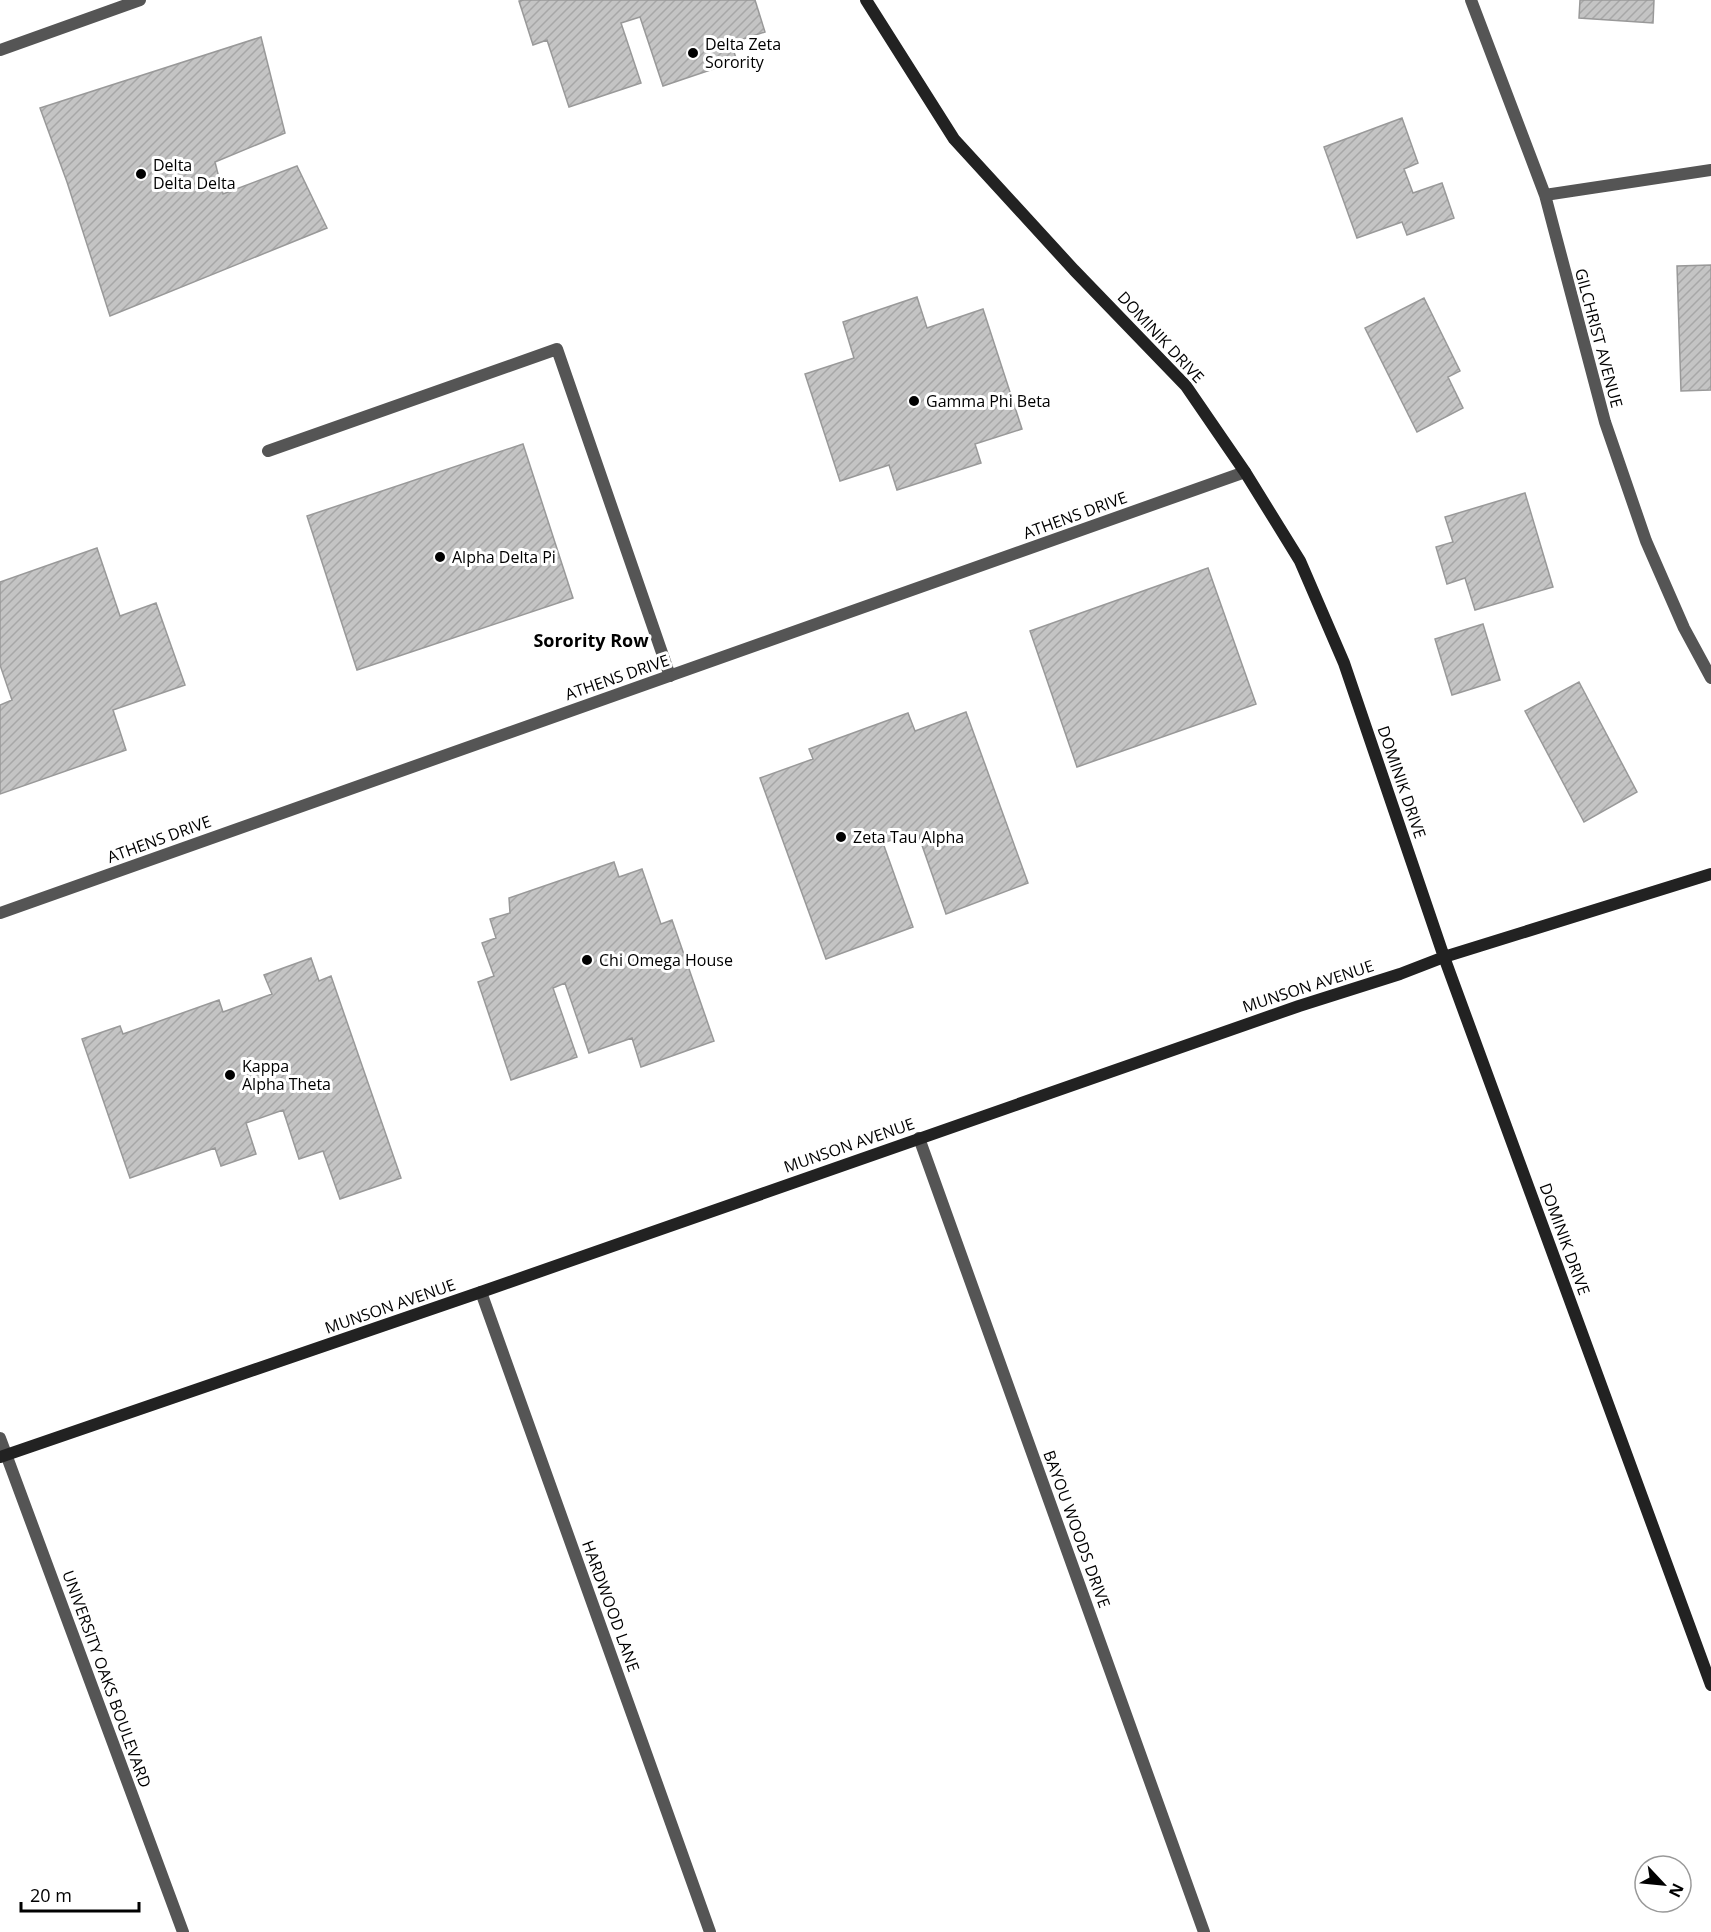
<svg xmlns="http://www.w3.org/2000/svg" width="1711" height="1932" viewBox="0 0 1711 1932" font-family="'Open Sans',sans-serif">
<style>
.building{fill:url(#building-hatch);stroke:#999;stroke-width:1.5}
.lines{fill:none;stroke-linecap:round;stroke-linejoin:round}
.lane{stroke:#555;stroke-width:12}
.street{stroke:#555;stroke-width:12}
.secondary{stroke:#222;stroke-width:12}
.poi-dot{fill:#000;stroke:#fff;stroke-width:2}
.labels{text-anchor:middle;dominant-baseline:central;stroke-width:6;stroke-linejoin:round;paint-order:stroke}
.poi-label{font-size:16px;fill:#000;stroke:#fff;text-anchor:start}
.street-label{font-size:16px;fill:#000;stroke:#fff}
.neighbourhood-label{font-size:18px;font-weight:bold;fill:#000;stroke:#fff}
</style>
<defs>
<pattern id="building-hatch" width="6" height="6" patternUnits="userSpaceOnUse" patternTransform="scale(1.5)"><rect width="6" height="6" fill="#c4c4c4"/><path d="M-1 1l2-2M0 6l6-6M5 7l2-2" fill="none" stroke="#a7a7a7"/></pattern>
</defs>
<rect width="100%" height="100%" fill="#fff"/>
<path class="building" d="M 524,0 L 755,0 L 765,32 L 731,43 L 737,61 L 663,86 L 640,17 L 621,23 L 641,83 L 569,107 L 547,40 L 533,45 L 519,1 Z
M 1580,0 L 1654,0 L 1653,23 L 1579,18 Z
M 261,37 L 285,133 L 215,162 L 223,194 L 297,166 L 327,228 L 110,316 L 67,182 L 40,108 Z
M 1402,118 L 1418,163 L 1404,169 L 1413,193 L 1442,183 L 1454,218 L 1407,235 L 1402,222 L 1357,238 L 1324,147 Z
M 1711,265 L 1711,390 L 1681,391 L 1677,266 Z
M 917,297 L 927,328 L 983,309 L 1022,429 L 975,444 L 981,463 L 897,490 L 889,465 L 840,481 L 805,374 L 854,358 L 843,322 Z
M 1424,298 L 1460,371 L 1448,377 L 1463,408 L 1417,432 L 1365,328 Z
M 523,444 L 573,598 L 357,670 L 307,516 Z
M 1525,493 L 1553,587 L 1475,610 L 1465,578 L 1447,584 L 1436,547 L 1453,542 L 1445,517 Z
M 97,548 L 120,616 L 156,603 L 185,685 L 113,710 L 126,750 L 0,794 L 0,705 L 12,700 L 0,665 L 0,582 Z
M 1208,568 L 1256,704 L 1077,767 L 1030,631 Z
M 1483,624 L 1500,680 L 1452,695 L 1435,639 Z
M 1579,682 L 1637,792 L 1584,822 L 1525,711 Z
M 966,712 L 1028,883 L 946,914 L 917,831 L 883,843 L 913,927 L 826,959 L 760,778 L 813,759 L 809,749 L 908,713 L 915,731 Z
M 614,862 L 619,877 L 642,869 L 661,924 L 672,920 L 714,1041 L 641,1067 L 632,1038 L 589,1053 L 565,983 L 553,988 L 577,1057 L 511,1080 L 478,982 L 494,976 L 482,943 L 496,938 L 490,919 L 510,913 L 509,898 Z
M 311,958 L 319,981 L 331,976 L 401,1178 L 340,1199 L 323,1151 L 299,1159 L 283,1110 L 246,1123 L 256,1154 L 221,1166 L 215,1148 L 130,1178 L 82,1039 L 120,1026 L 123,1034 L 219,1000 L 223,1012 L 272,994 L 264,975 Z"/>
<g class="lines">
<path class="lane" d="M 268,451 L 557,349 L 670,676"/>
<path class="street" d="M 1471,0 L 1545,195 L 1605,422 L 1646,541 L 1684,628 L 1711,678
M 0,50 L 140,0
M 1545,195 L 1711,170
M 0,913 L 1245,472
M 919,1138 L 1204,1932
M 481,1292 L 710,1932
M 0,1438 L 183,1932"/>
<path class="secondary" d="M 866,0 L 954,139 L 1074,270 L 1186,386 L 1245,472 L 1300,561 L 1344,663 L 1444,957 L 1711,1685
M 0,1457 L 481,1292 L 1299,1006 L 1400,974 L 1444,957 L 1711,874"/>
</g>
<g class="poi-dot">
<circle cx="693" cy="53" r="6"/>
<circle cx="141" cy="174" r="6"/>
<circle cx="914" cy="401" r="6"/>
<circle cx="440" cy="557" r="6"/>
<circle cx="841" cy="837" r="6"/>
<circle cx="587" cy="960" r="6"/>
<circle cx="230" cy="1075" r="6"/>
</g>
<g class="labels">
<g class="poi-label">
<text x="705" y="44">Delta Zeta<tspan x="705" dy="18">Sorority</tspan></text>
<text x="153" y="165">Delta<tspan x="153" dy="18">Delta Delta</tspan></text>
<text x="926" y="401">Gamma Phi Beta</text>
<text x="452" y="557">Alpha Delta Pi</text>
<text x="853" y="837">Zeta Tau Alpha</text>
<text x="599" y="960">Chi Omega House</text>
<text x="242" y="1066">Kappa<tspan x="242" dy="18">Alpha Theta</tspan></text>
</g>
<g class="street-label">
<text transform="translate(1161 337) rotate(47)">DOMINIK DRIVE</text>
<text transform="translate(1599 338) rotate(75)">GILCHRIST AVENUE</text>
<text transform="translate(1075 515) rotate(-20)">ATHENS DRIVE</text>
<text transform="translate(617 677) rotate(-19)">ATHENS DRIVE</text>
<text transform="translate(1402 782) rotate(71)">DOMINIK DRIVE</text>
<text transform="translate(159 839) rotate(-20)">ATHENS DRIVE</text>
<text transform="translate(1308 986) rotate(-18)">MUNSON AVENUE</text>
<text transform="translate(849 1145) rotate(-19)">MUNSON AVENUE</text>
<text transform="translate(1565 1239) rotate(70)">DOMINIK DRIVE</text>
<text transform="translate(390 1306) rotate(-19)">MUNSON AVENUE</text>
<text transform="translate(1077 1529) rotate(70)">BAYOU WOODS DRIVE</text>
<text transform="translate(611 1606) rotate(70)">HARDWOOD LANE</text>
<text transform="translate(107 1679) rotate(70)">UNIVERSITY OAKS BOULEVARD</text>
</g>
<g class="neighbourhood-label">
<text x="591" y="640">Sorority Row</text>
</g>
</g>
<g transform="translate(1663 1884) rotate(116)"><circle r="28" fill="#ffffff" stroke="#999999" stroke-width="1.5"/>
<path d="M0-4.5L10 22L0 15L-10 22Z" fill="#000000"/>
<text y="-9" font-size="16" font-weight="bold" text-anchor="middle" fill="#000000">N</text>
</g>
<path d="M21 1902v9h118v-9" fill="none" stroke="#000000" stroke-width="3"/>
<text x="30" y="1902" font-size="18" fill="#000000" stroke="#ffffff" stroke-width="4.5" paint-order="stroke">20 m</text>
</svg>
